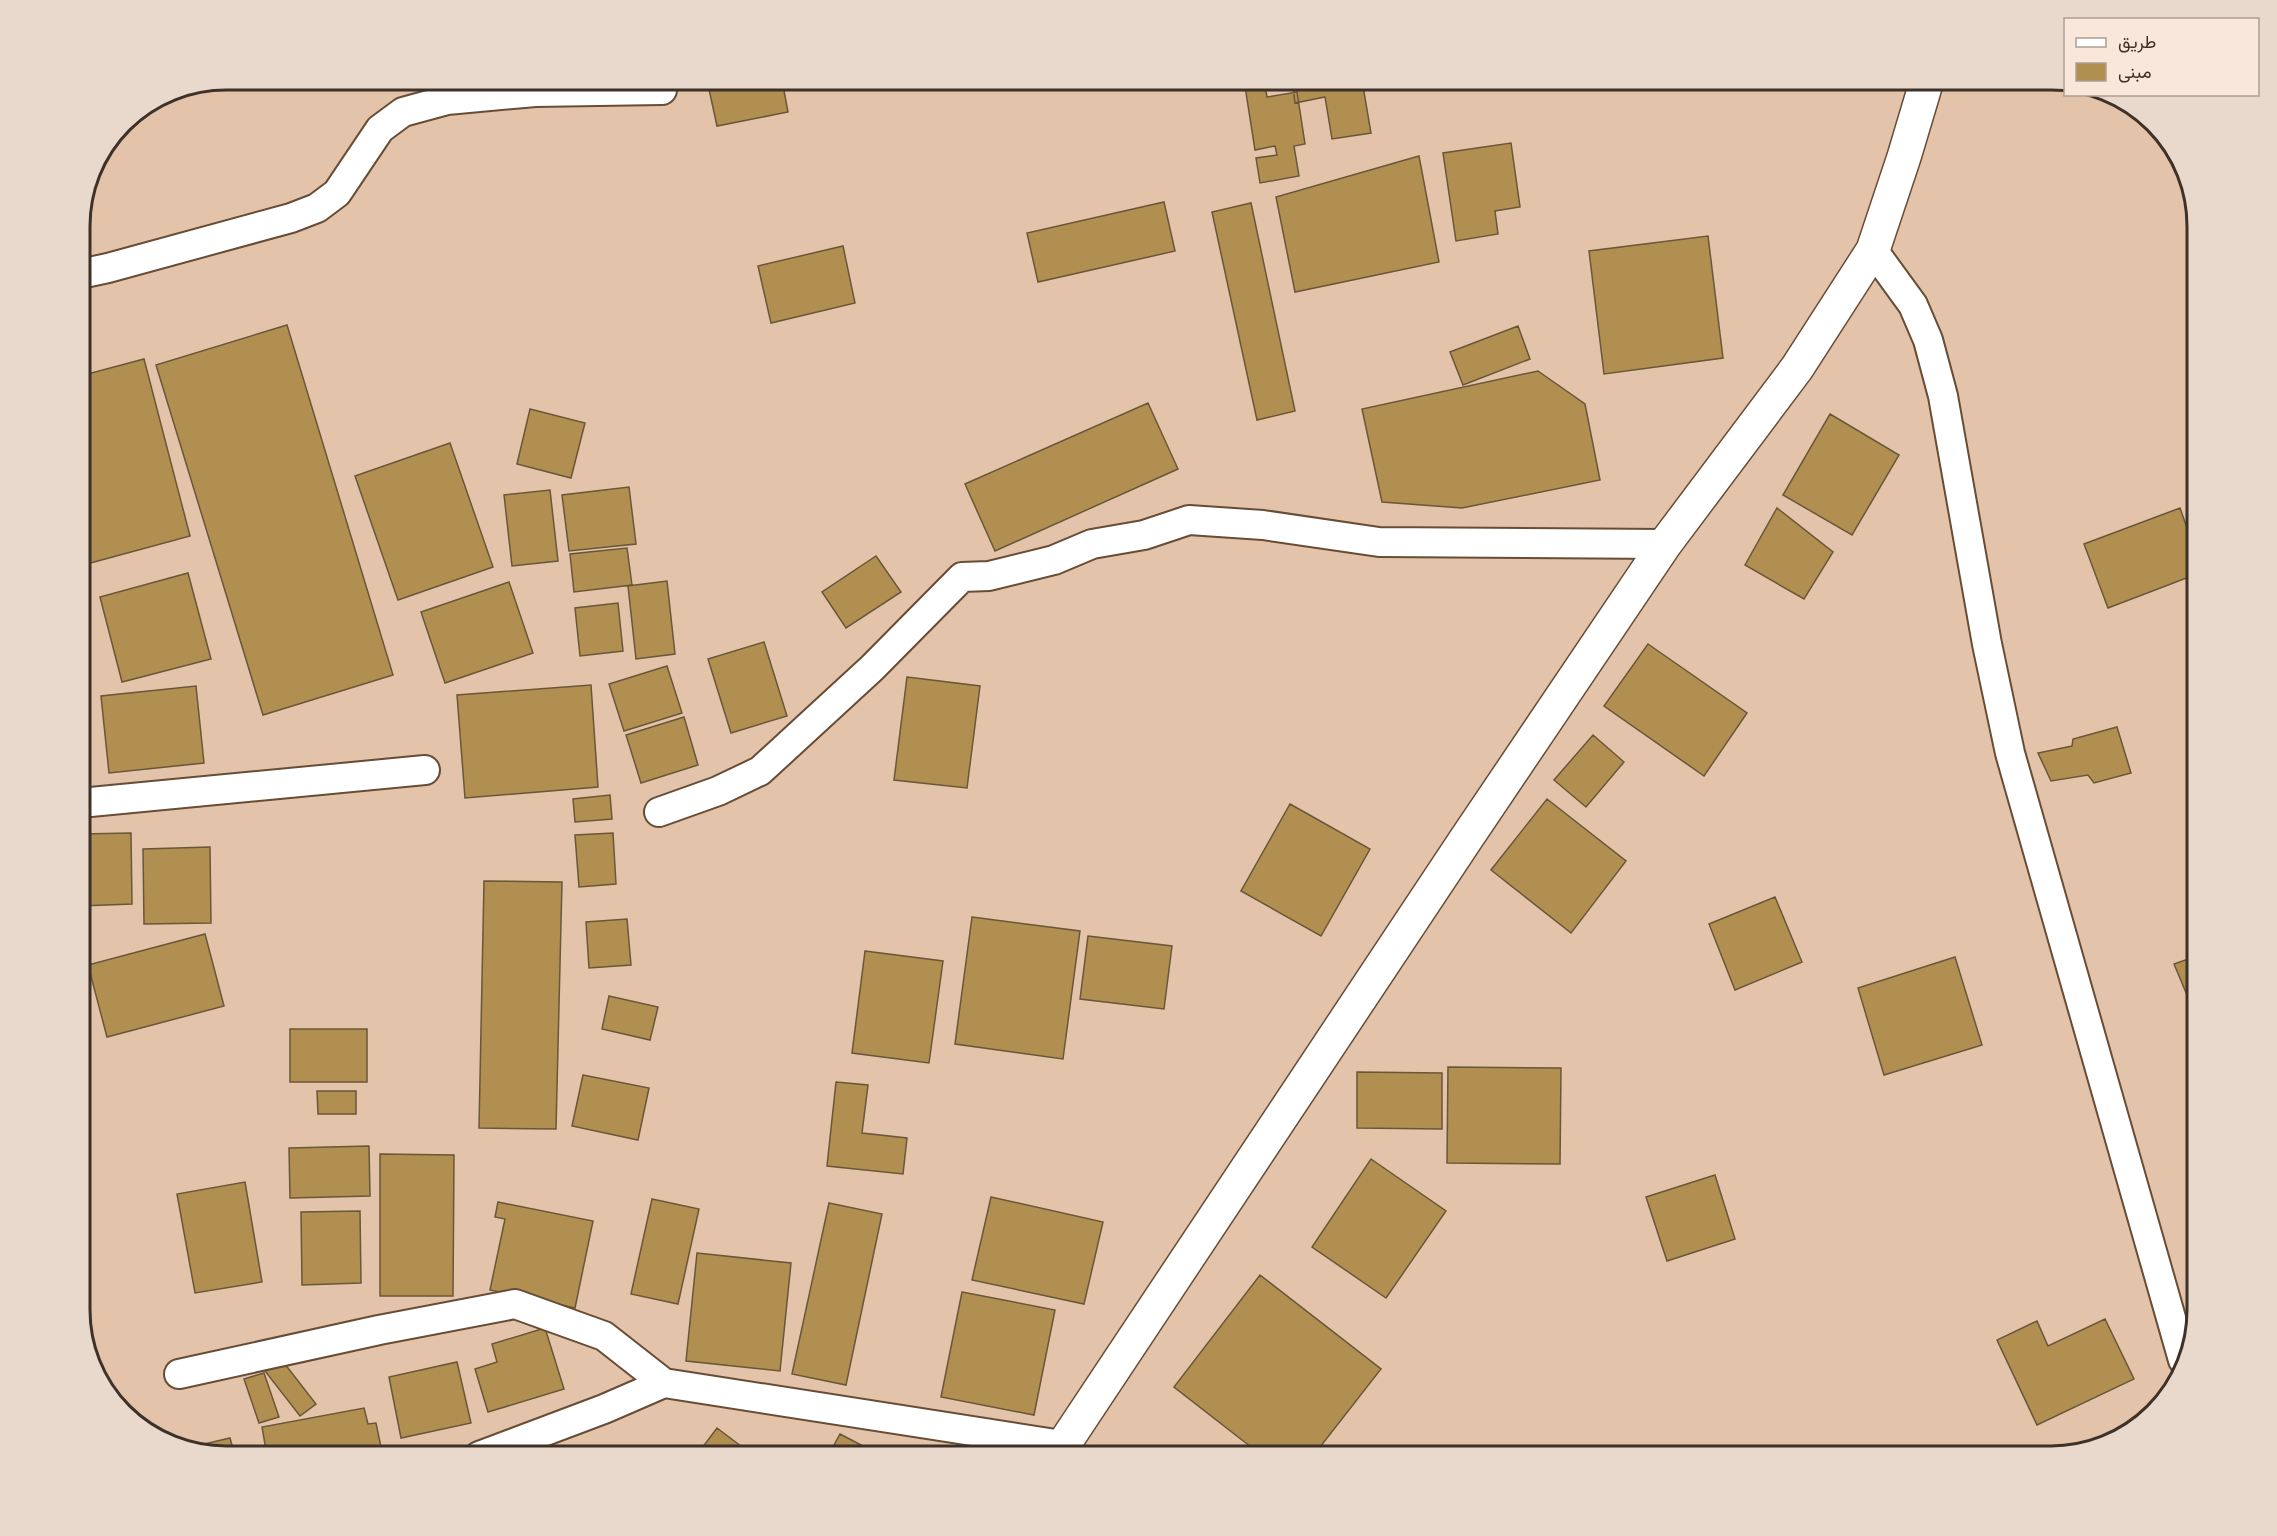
<svg xmlns="http://www.w3.org/2000/svg" width="2277" height="1536" viewBox="0 0 2277 1536" font-family="Roboto,Vazirmatn,sans-serif">
<style>
.building{fill:#b18f51;stroke:#695739;stroke-width:1.5}
.lines{fill:none;stroke-linecap:round;stroke-linejoin:round}
.street-casing{stroke:#674c36;stroke-width:32}
.secondary-casing{stroke:#674c36;stroke-width:36}
.street{stroke:#fff;stroke-width:28}
.secondary{stroke:#fff;stroke-width:33}
.rim{fill:none;stroke:#3e3127;stroke-width:3}
</style>
<rect width="100%" height="100%" fill="#e3c3a9"/>
<path class="building" d="M 707,80 L 782,80 L 788,112 L 717,126 Z
M 1244,80 L 1264,80 L 1267,97 L 1297,92 L 1305,144 L 1294,146 L 1299,176 L 1260,183 L 1256,158 L 1277,155 L 1275,146 L 1255,150 Z
M 1292,80 L 1362,80 L 1371,133 L 1332,139 L 1325,97 L 1295,103 Z
M 1511,143 L 1520,207 L 1495,211 L 1498,234 L 1456,241 L 1443,153 Z
M 1419,156 L 1439,262 L 1295,292 L 1276,197 Z
M 1164,202 L 1175,251 L 1038,282 L 1027,233 Z
M 1251,203 L 1295,411 L 1257,420 L 1212,212 Z
M 1708,236 L 1723,358 L 1604,374 L 1589,251 Z
M 843,246 L 855,303 L 771,323 L 758,266 Z
M 287,325 L 393,675 L 263,715 L 156,365 Z
M 1518,326 L 1530,359 L 1463,385 L 1450,352 Z
M 144,359 L 190,536 L 83,565 L 80,553 L 80,376 Z
M 1538,371 L 1585,404 L 1600,480 L 1462,508 L 1382,502 L 1362,409 Z
M 1148,403 L 1178,469 L 995,551 L 965,484 Z
M 530,409 L 585,423 L 571,478 L 517,464 Z
M 1830,414 L 1899,455 L 1852,535 L 1783,495 Z
M 450,443 L 493,567 L 398,600 L 355,476 Z
M 629,487 L 636,544 L 569,551 L 562,495 Z
M 550,490 L 558,561 L 512,566 L 504,495 Z
M 1777,508 L 1833,552 L 1804,599 L 1745,565 Z
M 2180,508 L 2197,556 L 2197,574 L 2108,608 L 2084,544 Z
M 627,548 L 632,585 L 574,592 L 570,554 Z
M 876,556 L 901,592 L 846,628 L 822,592 Z
M 188,573 L 211,659 L 122,682 L 100,597 Z
M 667,581 L 675,654 L 636,659 L 628,586 Z
M 509,582 L 533,653 L 445,683 L 421,612 Z
M 618,603 L 623,651 L 580,656 L 575,608 Z
M 764,642 L 787,716 L 731,733 L 708,659 Z
M 1648,644 L 1747,713 L 1704,776 L 1604,706 Z
M 667,666 L 682,713 L 624,731 L 609,684 Z
M 907,677 L 980,686 L 967,788 L 894,780 Z
M 591,685 L 598,787 L 465,798 L 457,695 Z
M 196,686 L 204,763 L 109,773 L 101,696 Z
M 684,717 L 698,765 L 641,783 L 626,735 Z
M 2117,727 L 2131,773 L 2094,783 L 2088,775 L 2051,781 L 2038,753 L 2072,746 L 2073,739 Z
M 1593,735 L 1624,762 L 1586,807 L 1554,780 Z
M 610,795 L 612,819 L 575,822 L 573,799 Z
M 1547,799 L 1626,861 L 1571,933 L 1491,870 Z
M 1290,804 L 1370,849 L 1321,936 L 1241,891 Z
M 131,833 L 132,904 L 80,906 L 80,834 Z
M 613,833 L 616,884 L 579,887 L 575,835 Z
M 210,847 L 211,923 L 144,924 L 143,849 Z
M 484,881 L 562,882 L 556,1129 L 479,1128 Z
M 1775,897 L 1802,962 L 1735,990 L 1709,924 Z
M 972,917 L 1080,931 L 1063,1059 L 955,1044 Z
M 627,919 L 631,965 L 589,968 L 586,922 Z
M 205,934 L 224,1006 L 107,1037 L 88,965 Z
M 1088,936 L 1172,946 L 1164,1009 L 1080,999 Z
M 865,951 L 943,961 L 929,1063 L 852,1053 Z
M 2197,956 L 2197,1019 L 2174,964 Z
M 1955,957 L 1982,1045 L 1884,1075 L 1858,988 Z
M 609,996 L 658,1007 L 650,1040 L 602,1029 Z
M 290,1029 L 367,1029 L 367,1082 L 290,1082 Z
M 1448,1067 L 1561,1068 L 1560,1164 L 1447,1163 Z
M 1357,1072 L 1442,1073 L 1442,1129 L 1357,1128 Z
M 583,1075 L 649,1088 L 638,1140 L 572,1126 Z
M 836,1082 L 868,1085 L 862,1133 L 907,1138 L 903,1174 L 827,1166 Z
M 317,1091 L 356,1091 L 356,1114 L 318,1114 Z
M 369,1146 L 370,1196 L 290,1198 L 289,1148 Z
M 380,1154 L 454,1155 L 453,1296 L 380,1296 Z
M 1371,1159 L 1446,1211 L 1386,1298 L 1312,1247 Z
M 1715,1175 L 1735,1239 L 1667,1261 L 1646,1197 Z
M 245,1182 L 262,1282 L 195,1293 L 177,1194 Z
M 991,1197 L 1103,1222 L 1084,1304 L 972,1280 Z
M 652,1199 L 699,1209 L 678,1304 L 631,1294 Z
M 498,1202 L 593,1221 L 575,1308 L 490,1290 L 505,1219 L 495,1217 Z
M 829,1203 L 882,1214 L 846,1385 L 792,1374 Z
M 360,1211 L 361,1283 L 302,1285 L 301,1212 Z
M 697,1253 L 791,1263 L 780,1371 L 686,1361 Z
M 1260,1275 L 1381,1369 L 1313,1456 L 1243,1456 L 1251,1447 L 1174,1387 Z
M 962,1292 L 1055,1310 L 1034,1415 L 941,1397 Z
M 2105,1319 L 2134,1379 L 2037,1425 L 1997,1340 L 2037,1321 L 2048,1346 Z
M 545,1328 L 564,1389 L 488,1412 L 475,1369 L 497,1362 L 492,1344 Z
M 281,1359 L 316,1404 L 300,1416 L 265,1371 Z
M 457,1362 L 471,1423 L 401,1438 L 389,1377 Z
M 264,1373 L 279,1417 L 259,1423 L 244,1379 Z
M 364,1408 L 368,1424 L 376,1423 L 381,1447 L 331,1456 L 267,1456 L 262,1427 Z
M 717,1428 L 754,1456 L 696,1456 Z
M 840,1434 L 882,1456 L 828,1456 Z
M 230,1438 L 235,1456 L 226,1456 L 204,1450 L 204,1444 Z
M 2085,1443 L 2087,1448 L 2046,1456 Z
M 578,1447 L 583,1456 L 555,1456 Z"/>
<g class="lines">
<defs>
<path id="street" d="M 1873,250 L 1913,305 L 1928,340 L 1943,396 L 1987,644 L 2010,753 L 2183,1360
M 80,274 L 108,268 L 291,218 L 317,208 L 337,193 L 380,129 L 403,112 L 447,100 L 535,92 L 662,90
M 80,803 L 425,770
M 659,812 L 718,791 L 760,771 L 872,668 L 962,577 L 989,576 L 1054,560 L 1092,544 L 1144,535 L 1189,520 L 1263,525 L 1379,542 L 1665,544
M 179,1374 L 379,1330 L 515,1304 L 604,1336 L 664,1383
M 479,1456 L 604,1409 L 664,1383 L 1062,1445"/>
<path id="secondary" d="M 1056,1456 L 1466,839 L 1665,544 L 1797,368 L 1873,250 L 1904,157 L 1927,80"/>
</defs>
<use href="#street" class="street-casing"/>
<use href="#secondary" class="secondary-casing"/>
<use href="#street" class="street"/>
<use href="#secondary" class="secondary"/>
</g>
<path d="M0 0H2277V1536H0ZM226 90H2051A136 136 0 0 1 2187 226V1310A136 136 0 0 1 2051 1446H226A136 136 0 0 1 90 1310V226A136 136 0 0 1 226 90Z" fill="#e9d8cc" fill-rule="evenodd"/>
<path class="rim" d="M226 90H2051A136 136 0 0 1 2187 226V1310A136 136 0 0 1 2051 1446H226A136 136 0 0 1 90 1310V226A136 136 0 0 1 226 90Z"/>
<rect x="2064" y="18" width="195" height="78" fill="#f8e7da" stroke="#ae9e92" stroke-width="1.5"/>
<rect x="2076" y="38" width="30" height="9" fill="#ffffff" stroke="#ae9e92" stroke-width="1.5"/>
<text x="2118" y="48" font-size="18" fill="#3e3127">طريق</text>
<rect x="2076" y="63" width="30" height="18" fill="#b18f51" stroke="#ae9e92" stroke-width="1.5"/>
<text x="2118" y="78" font-size="18" fill="#3e3127">مبنى</text>
</svg>
